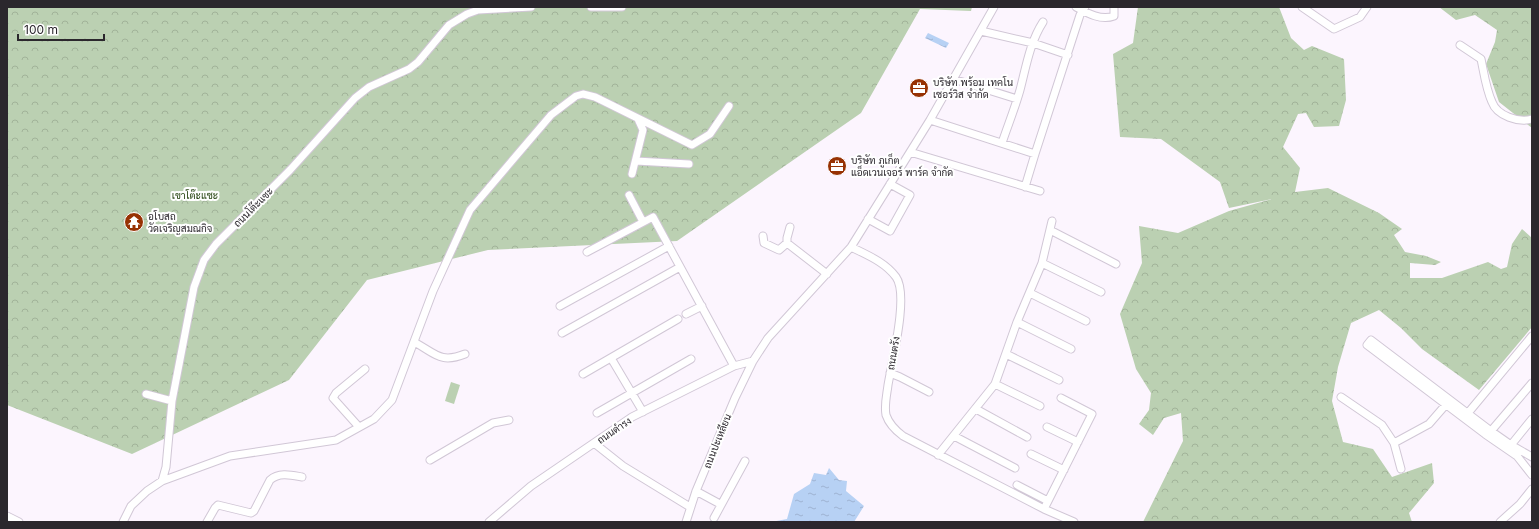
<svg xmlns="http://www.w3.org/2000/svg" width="1539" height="529" viewBox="0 0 1539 529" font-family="Inter,Sarabun,sans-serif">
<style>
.forest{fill:url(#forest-crowns)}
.garden{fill:#bbd0b2}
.water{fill:url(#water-ripples)}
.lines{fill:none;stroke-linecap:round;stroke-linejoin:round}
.minor-casing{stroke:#d1c7d6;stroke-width:9}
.minor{stroke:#fff;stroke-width:7}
.labels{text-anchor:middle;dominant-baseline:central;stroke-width:4;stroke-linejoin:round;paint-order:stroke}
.poi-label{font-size:10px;fill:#2b272d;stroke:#fff;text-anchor:start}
.park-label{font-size:10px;fill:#1d3c07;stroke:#fff}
.street-label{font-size:10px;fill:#2b272d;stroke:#fff}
</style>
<defs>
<pattern id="forest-crowns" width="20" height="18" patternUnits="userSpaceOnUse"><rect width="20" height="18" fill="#bbd0b2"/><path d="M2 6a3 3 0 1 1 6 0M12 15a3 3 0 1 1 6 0" fill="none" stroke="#a1b399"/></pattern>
<pattern id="water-ripples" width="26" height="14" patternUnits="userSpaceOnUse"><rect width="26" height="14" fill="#b7d1f4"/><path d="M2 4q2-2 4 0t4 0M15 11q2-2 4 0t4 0" fill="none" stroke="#9eb3d2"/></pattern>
</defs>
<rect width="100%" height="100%" fill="#fcf5fe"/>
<path class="forest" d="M 7,7 L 972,7 L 971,11 L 920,9 L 861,113 L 677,241 L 488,250 L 367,280 L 289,380 L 132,454 L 7,405 Z
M 1138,7 L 1279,7 L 1291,38 L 1304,50 L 1312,46 L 1344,59 L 1346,100 L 1339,126 L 1314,127 L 1306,113 L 1298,114 L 1283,147 L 1300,168 L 1295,192 L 1328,188 L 1379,213 L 1402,229 L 1394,235 L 1405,252 L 1426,256 L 1441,262 L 1435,265 L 1410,263 L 1410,278 L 1442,278 L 1488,262 L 1501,269 L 1507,267 L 1512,244 L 1522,229 L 1532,238 L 1532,327 L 1479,390 L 1422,349 L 1401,328 L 1379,310 L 1351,323 L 1338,367 L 1332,401 L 1343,442 L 1373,449 L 1392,477 L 1432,463 L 1434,483 L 1409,513 L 1412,522 L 1143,522 L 1183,441 L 1181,413 L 1164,418 L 1153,435 L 1139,424 L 1149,410 L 1151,393 L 1136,369 L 1120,314 L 1142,263 L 1139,226 L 1178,233 L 1229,211 L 1272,199 L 1229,208 L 1220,182 L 1161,139 L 1120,137 L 1113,54 L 1133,43 Z
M 1439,7 L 1532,7 L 1532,128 L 1499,102 L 1486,64 L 1495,42 L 1497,30 L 1475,15 L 1456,20 Z"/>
<path class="garden" d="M 451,382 L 460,385 L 454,404 L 445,401 Z"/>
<path class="water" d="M 928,33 L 949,43 L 946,48 L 925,38 Z
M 829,468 L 839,480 L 847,481 L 846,491 L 864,506 L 854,522 L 771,522 L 787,519 L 794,494 L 810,484 L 814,473 L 826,475 Z"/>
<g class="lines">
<defs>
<path id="minor" d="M 591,7 L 622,7
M 1076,7 C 1087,13 1101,21 1114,16 L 1114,7
M 1302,7 L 1334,29 L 1360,17 L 1367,7
M 981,31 L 1033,43 L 1068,55
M 1460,45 L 1481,59 C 1484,73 1486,89 1492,102 C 1497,116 1519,123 1532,119
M 953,79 L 1017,99
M 930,120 L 1035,154
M 1002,143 C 1008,125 1015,108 1020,90 C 1026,67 1030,42 1043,22
M 910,152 L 1040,191
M 636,161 L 689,164
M 632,174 L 643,130 L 638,119
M 1025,187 L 1035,154 L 1080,15 L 1085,7
M 629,195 L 643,222
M 868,219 L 890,231 L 910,195 L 890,184
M 1050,230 L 1116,264
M 763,236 L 764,243 L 779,250 L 787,243 L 827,274
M 787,243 L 787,238 L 790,227
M 851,247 C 867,255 885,262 896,277 C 909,295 892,361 888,385 C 887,394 884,405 886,415 C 889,424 895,430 903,436 L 1044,509 L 1074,522
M 587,252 L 653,217 L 734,366
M 1042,263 L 1101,292
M 1030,293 L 1086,321
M 560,306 L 669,246
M 686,314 L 702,306
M 1017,322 L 1071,349
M 562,333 L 680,267
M 414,342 C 435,353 440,364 465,354
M 1006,354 L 1059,380
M 611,358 L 643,412
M 890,373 L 900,377 L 929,392
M 583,374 L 678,319
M 995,384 L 1040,406
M 146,394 L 172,401
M 1341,397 L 1382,425 L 1394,443 L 1401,469
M 976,409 L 1027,437
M 597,413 L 691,359
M 1468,413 L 1532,336
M 359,427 L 333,398 L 336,393 L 365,369
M 1047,427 L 1078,442
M 1491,431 L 1532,383
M 954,436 L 1015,468
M 594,443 L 623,466 L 690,507
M 1394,443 L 1429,424 L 1449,401
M 1511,445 L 1532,419
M 1031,454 L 1064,470
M 938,455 L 995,384 L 1017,322 L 1042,263 L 1052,221
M 1532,457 L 1511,445 L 1491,431 L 1371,340 L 1367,345 L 1485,434 L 1517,456 L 1532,475
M 430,460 L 493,423 L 509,420
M 162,481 L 166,467 L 172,401 L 194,287 L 204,260 L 216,244 L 290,170 L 355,98 L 369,87 L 409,69 L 418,62 L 449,25 L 467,14 L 478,10 L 531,7
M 1017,485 L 1048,501
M 696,491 L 720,504
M 1044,509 L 1092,414 L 1061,398
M 7,516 L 19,522
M 714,518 L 745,461
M 123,522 L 131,506 L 147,491 L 162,481 L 230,456 L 336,440 L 374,419 L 392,400 L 433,291 L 470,210 L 551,115 L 576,96 L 583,94 L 595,97 L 692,145 L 710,134 L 729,106
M 207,522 L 215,508 L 218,505 L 251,513 L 254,511 L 270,480 C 279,472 291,475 302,477
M 489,522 L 531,486 L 632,417 L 734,366 L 753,361
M 686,522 L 696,491 L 735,398 L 753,361 L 768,338 L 851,247 L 930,120 L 994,7
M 1500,522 L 1520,504 L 1532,489"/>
</defs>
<use href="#minor" class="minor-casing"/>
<use href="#minor" class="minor"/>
</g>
<defs>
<symbol id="office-disc" viewBox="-11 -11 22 22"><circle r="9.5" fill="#973204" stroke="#fff"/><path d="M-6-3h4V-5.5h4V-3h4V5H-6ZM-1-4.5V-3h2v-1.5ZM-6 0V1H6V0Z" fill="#fff"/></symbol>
<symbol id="temple-disc" viewBox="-11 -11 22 22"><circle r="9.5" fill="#973204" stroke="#fff"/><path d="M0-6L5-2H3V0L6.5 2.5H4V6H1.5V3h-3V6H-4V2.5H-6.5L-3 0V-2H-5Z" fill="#fff"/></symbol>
</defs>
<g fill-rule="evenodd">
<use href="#office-disc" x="908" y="77" width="22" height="22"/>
<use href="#office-disc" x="826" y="155" width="22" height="22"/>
<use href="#temple-disc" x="123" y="211" width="22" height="22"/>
</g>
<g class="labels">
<g class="poi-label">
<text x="933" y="82">บริษัท พร้อม เทคโน<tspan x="933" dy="12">เซอร์วิส จำกัด</tspan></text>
<text x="851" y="160">บริษัท ภูเก็ต<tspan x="851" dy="12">แอ็ดเวนเจอร์ พาร์ค จำกัด</tspan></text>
<text x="148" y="216">อุโบสถ<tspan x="148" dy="12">วัดเจริญสมณกิจ</tspan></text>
</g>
<g class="park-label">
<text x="195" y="195">เขาโต๊ะแซะ</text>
</g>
<g class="street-label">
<text transform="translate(253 207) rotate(-45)">ถนนโต๊ะแซะ</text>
<text transform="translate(893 353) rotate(-80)">ถนนตรัง</text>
<text transform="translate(614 430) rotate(-34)">ถนนดำรง</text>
<text transform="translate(717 441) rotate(-68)">ถนนปะเหลียน</text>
</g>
</g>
<rect width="1539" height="529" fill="none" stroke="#2b272d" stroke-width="16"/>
<path d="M18 34v6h86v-6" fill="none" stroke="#2b272d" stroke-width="2"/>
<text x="24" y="34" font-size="12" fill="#2b272d" stroke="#ffffff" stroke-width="3" paint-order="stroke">100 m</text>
</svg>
